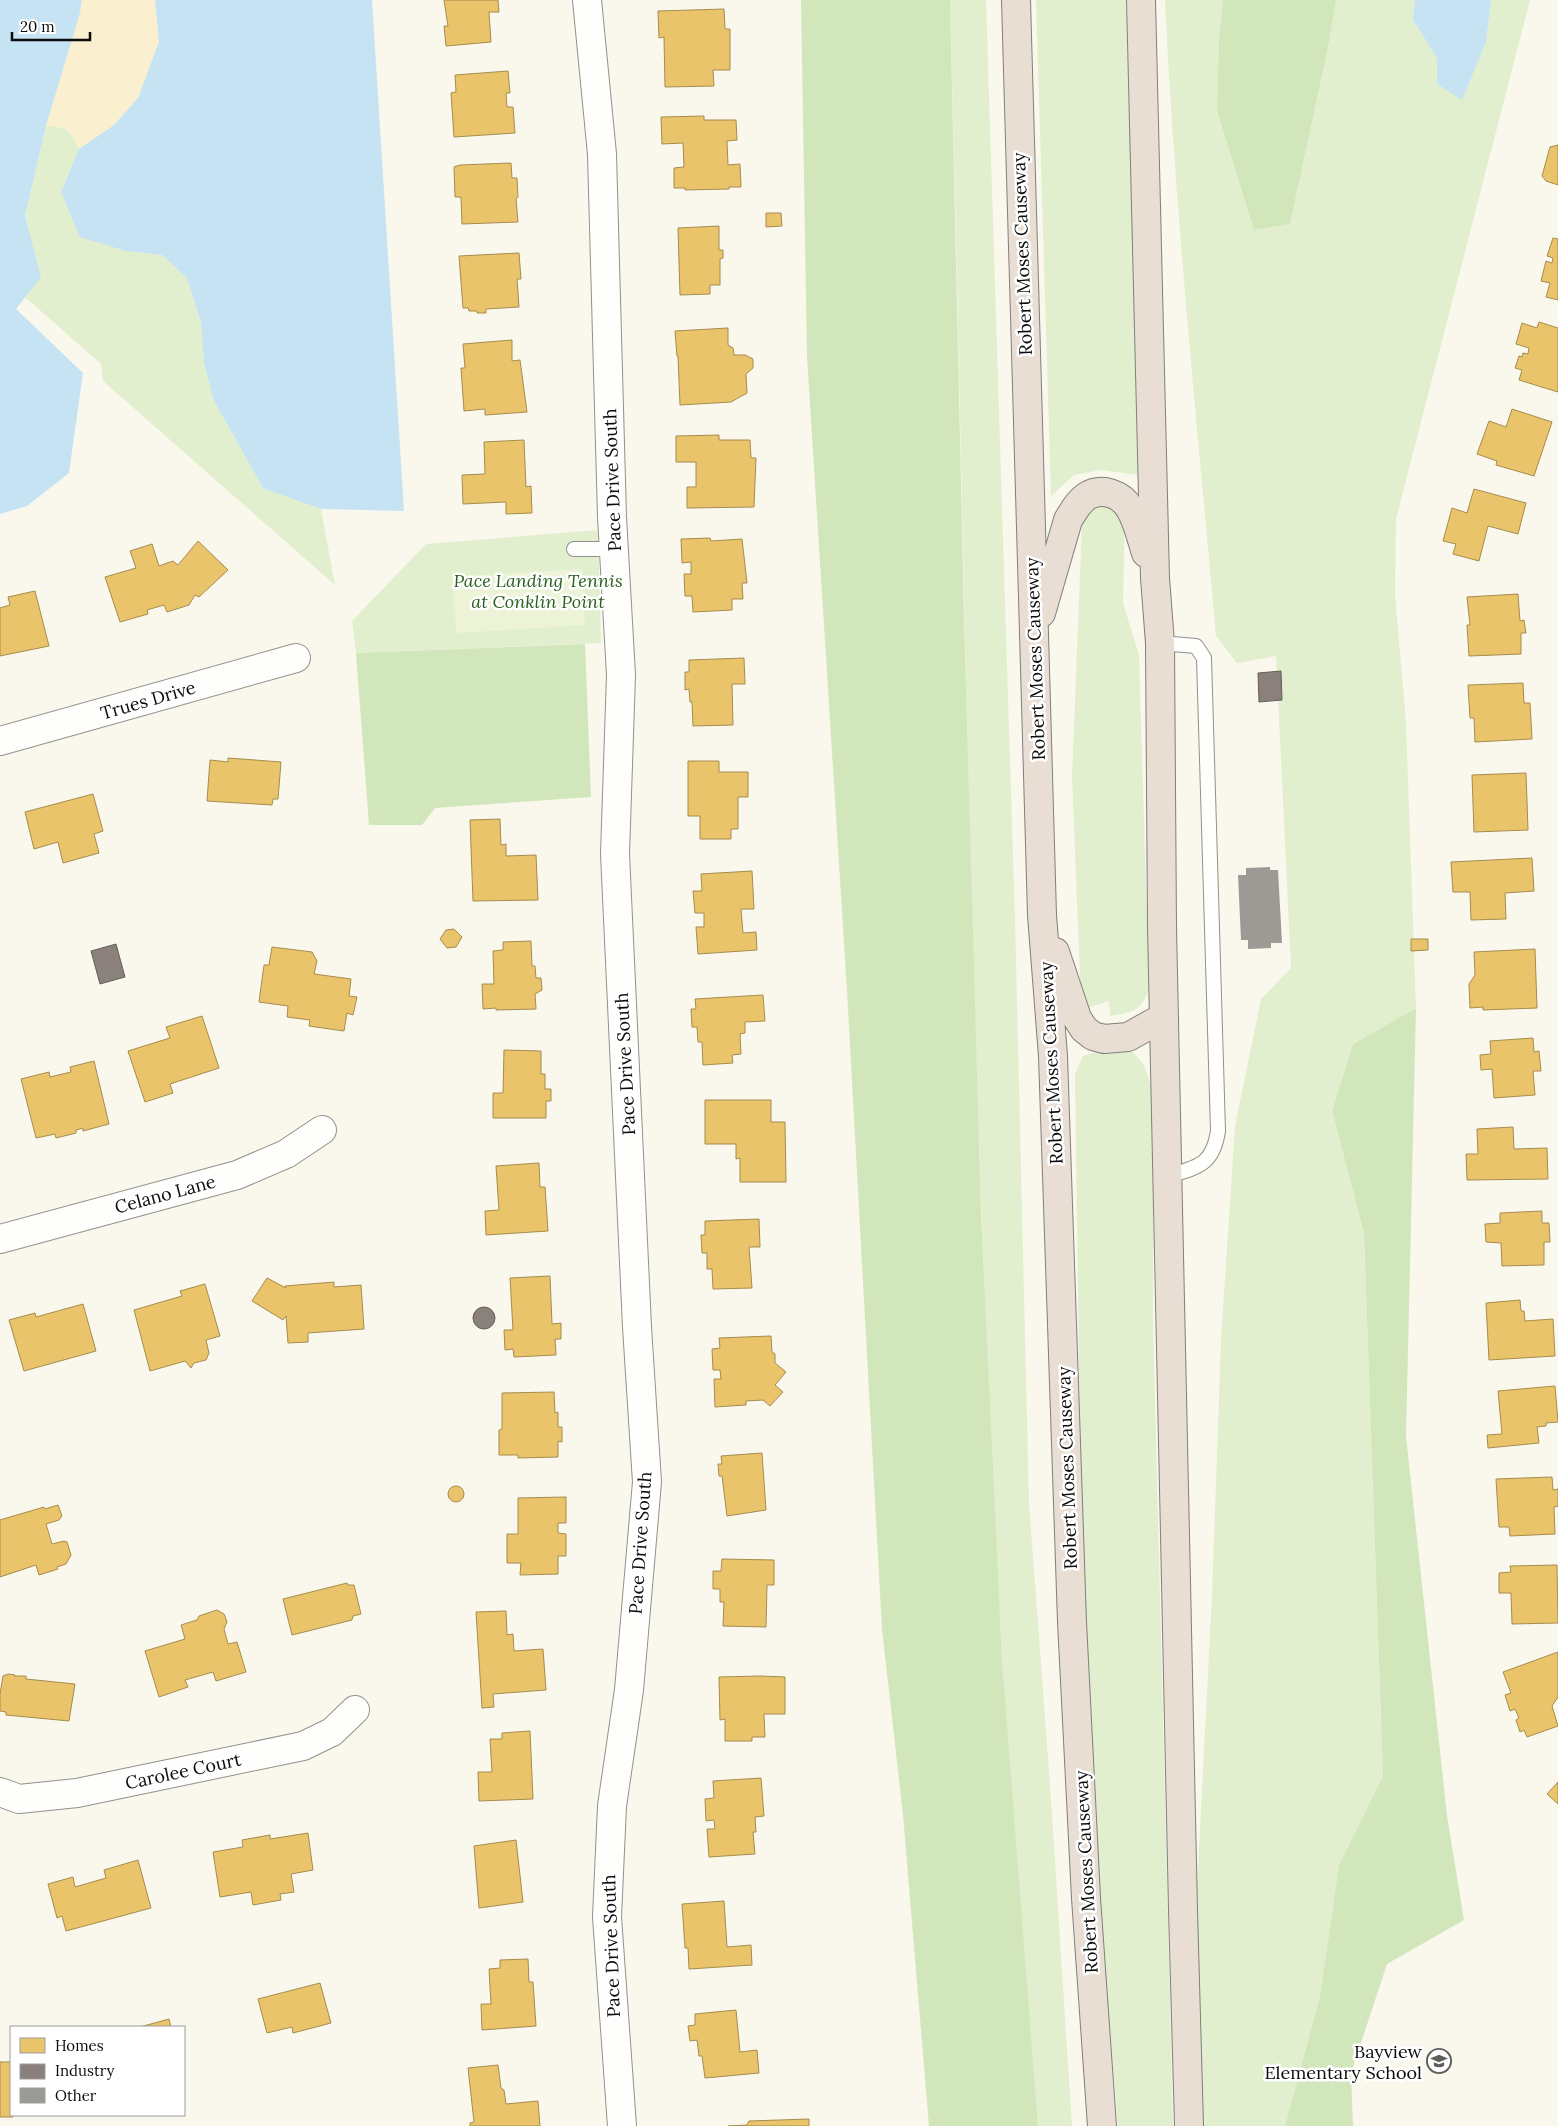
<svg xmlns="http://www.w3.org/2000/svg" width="1558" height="2126" viewBox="0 0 1558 2126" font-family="Lora,serif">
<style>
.green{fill:#e2efce}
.forest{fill:#d2e6bc}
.sand{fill:#faf0cf}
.pitch{fill:#ecf3d7}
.water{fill:#c5e3f3}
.homes{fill:#e9c46a;stroke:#a68c4e}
.industry{fill:#8a817c;stroke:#645e5a}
.building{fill:#9c9a94}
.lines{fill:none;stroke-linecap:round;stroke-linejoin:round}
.service-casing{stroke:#93918d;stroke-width:16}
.minor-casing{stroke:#93918d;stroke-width:30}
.motorway-casing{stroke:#807f7a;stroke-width:30}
.service{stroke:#fefefc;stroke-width:14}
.minor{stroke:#fefefc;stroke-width:28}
.motorway{stroke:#e8ded4;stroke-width:28}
.labels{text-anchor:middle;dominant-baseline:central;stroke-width:5;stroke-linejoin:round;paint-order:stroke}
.street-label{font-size:18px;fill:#0b0b0b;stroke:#fff}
.park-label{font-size:18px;font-style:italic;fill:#2b611d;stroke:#fff}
.poi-label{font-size:18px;fill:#0b0b0b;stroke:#fff;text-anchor:end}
</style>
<rect width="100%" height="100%" fill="#faf7ed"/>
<path class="green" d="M 950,0 L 986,0 L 1015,918 L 1029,1503 L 1050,1784 L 1072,2126 L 1038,2126 C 1026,1970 1011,1813 1002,1657 C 970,1105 965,552 950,0 Z
M 1036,0 L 1126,0 L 1139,475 L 1101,470 L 1074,475 L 1051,496 Z
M 1165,0 L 1223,0 L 1219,37 L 1217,111 L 1254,230 L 1290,224 L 1328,48 L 1336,0 L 1415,0 L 1413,20 L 1437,58 L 1437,84 L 1486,42 L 1491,0 L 1530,0 L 1396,519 L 1395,593 L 1406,723 L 1416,1008 L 1353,1044 L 1332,1111 L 1364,1233 L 1383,1776 L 1339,1865 L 1320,1996 L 1285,2126 L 1203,2126 L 1197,1888 L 1212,1595 L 1221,1340 L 1235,1126 L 1261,999 L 1291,968 L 1276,656 L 1237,663 L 1216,636 C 1197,424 1175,212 1165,0 Z
M 46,126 C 68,126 70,130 79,149 L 61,192 L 126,251 L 162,255 L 187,278 L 201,323 L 204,363 L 214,401 L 233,435 L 263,487 L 321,509 L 335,585 L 103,381 L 101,364 L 25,297 L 40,277 L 25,216 Z
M 1100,503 L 1114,506 L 1125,517 L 1123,603 L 1139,655 L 1149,989 C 1141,1012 1132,1012 1110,1016 L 1109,1001 L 1087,1008 L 1081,1001 L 1072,777 L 1082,523 L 1087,507 Z
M 598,530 L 601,643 L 356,653 L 352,621 L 426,544 Z
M 1131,1050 L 1144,1065 L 1153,1092 L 1153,1315 L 1173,2126 L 1118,2126 L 1092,1820 L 1080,1448 L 1075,1075 L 1083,1056 L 1096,1052 Z"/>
<path class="forest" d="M 801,0 L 950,0 L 964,616 L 981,1213 L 1002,1660 L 1038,2126 L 929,2126 L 903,1815 L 882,1629 L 847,990 L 807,356 Z
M 1223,0 L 1336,0 L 1328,48 L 1290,224 L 1254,230 L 1217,111 L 1219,37 Z
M 585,644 L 591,797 L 435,808 L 422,825 L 369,825 L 356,653 Z
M 1416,1008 L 1406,1436 L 1447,1816 L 1464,1920 L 1387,1964 L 1351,2073 L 1353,2126 L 1285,2126 L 1320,1996 L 1339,1865 L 1383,1776 L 1364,1233 L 1332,1111 L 1353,1044 Z"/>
<path class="sand" d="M 82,0 L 155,0 L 159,42 L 138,98 L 114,125 L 79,149 C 70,130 68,126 46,126 L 80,13 Z"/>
<path class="pitch" d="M 582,569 L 585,625 L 456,633 L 452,577 Z"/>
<path class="water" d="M 0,0 L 82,0 L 80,13 L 46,126 L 25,216 L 41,277 L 16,309 L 83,373 L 69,473 L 27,506 L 0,514 Z
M 155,0 L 372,0 L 404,511 L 321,509 L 263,488 L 214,401 L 204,363 L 201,323 L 187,278 L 162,255 L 126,251 L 80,237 L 61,192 L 79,149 L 114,125 L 138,98 L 159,42 Z
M 1415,0 L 1491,0 L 1486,42 L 1462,100 L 1437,84 L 1437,58 L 1413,20 Z"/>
<path class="homes" d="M 444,0 L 498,0 L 499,12 L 489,12 L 491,42 L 446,46 L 444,26 L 448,26 Z
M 724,9 L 725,29 L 730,29 L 730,70 L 713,70 L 714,86 L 665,87 L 664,37 L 659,38 L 658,11 Z
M 508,71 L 510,93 L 506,93 L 507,107 L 513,107 L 515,133 L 454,137 L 451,93 L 456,92 L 455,75 Z
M 704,116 L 704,120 L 736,120 L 737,140 L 727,141 L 728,165 L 740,164 L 741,187 L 729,187 L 729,189 L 685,190 L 685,188 L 674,188 L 674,168 L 684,167 L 683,143 L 662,144 L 661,117 Z
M 1558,145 L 1558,185 L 1546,181 L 1542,176 L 1550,147 Z
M 511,163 L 512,178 L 517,178 L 518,197 L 516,199 L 518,222 L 462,224 L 461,197 L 455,197 L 454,167 L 460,165 Z
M 766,213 L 781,213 L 782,226 L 766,227 Z
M 719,226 L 719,250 L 723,250 L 723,258 L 720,259 L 720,285 L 710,285 L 710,294 L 680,295 L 678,228 Z
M 1553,238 L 1558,239 L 1558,300 L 1546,297 L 1550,283 L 1541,281 L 1546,261 L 1552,263 L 1553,258 L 1547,256 Z
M 519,253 L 521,279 L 517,279 L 519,307 L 486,309 L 486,313 L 477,313 L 477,311 L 469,311 L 468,308 L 463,308 L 459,256 Z
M 1539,322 L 1558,328 L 1558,392 L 1519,380 L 1522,370 L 1515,368 L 1519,356 L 1522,357 L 1523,353 L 1528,354 L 1529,348 L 1516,344 L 1522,323 L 1537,328 Z
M 728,328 L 728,345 L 733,348 L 734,355 L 745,355 L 753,359 L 753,368 L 746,374 L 747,393 L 731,402 L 680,405 L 678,356 L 677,356 L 675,331 Z
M 512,340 L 512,361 L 520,360 L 527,412 L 485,415 L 485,409 L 464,411 L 461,368 L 465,368 L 463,344 Z
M 1512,409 L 1552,422 L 1534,476 L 1496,465 L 1497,461 L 1477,454 L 1489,421 L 1506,427 Z
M 719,435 L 719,440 L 750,440 L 751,458 L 756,458 L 754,507 L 687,508 L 687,487 L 696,487 L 696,462 L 676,462 L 676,436 Z
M 524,440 L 526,487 L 531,486 L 532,513 L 506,514 L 506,502 L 463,504 L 462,475 L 485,474 L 484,442 Z
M 1474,489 L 1526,503 L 1518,534 L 1488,526 L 1479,561 L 1453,554 L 1456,544 L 1443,541 L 1452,508 L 1467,513 Z
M 710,538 L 711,541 L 742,539 L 747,583 L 742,583 L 743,599 L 732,599 L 732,610 L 693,612 L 692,596 L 685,596 L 684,574 L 691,574 L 691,562 L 682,563 L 681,539 Z
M 198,541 L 228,570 L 199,597 L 195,595 L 189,605 L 167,612 L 164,605 L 147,610 L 148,614 L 120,622 L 105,577 L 136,568 L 130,551 L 152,544 L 159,566 L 173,561 L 178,565 Z
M 35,591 L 49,646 L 0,656 L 0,608 L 10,605 L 8,597 Z
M 1518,594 L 1520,621 L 1524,620 L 1526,633 L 1521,633 L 1521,654 L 1469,656 L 1467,625 L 1470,625 L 1467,597 Z
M 744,658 L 745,684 L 732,684 L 733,725 L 693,726 L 692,702 L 690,702 L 689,689 L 685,690 L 685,672 L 689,672 L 689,660 Z
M 1523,683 L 1524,703 L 1530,703 L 1532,739 L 1475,742 L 1474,718 L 1470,718 L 1468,685 Z
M 228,758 L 281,762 L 278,799 L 273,799 L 272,805 L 207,801 L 210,760 L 228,762 Z
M 688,761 L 719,761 L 719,772 L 748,772 L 748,797 L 738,797 L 738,829 L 731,829 L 731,839 L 700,839 L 700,816 L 688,816 Z
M 1526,773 L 1528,830 L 1474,832 L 1472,775 Z
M 93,794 L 103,831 L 94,834 L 99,853 L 63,863 L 58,842 L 34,849 L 25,812 Z
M 500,819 L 501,845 L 506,844 L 506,856 L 536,855 L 538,900 L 473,901 L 470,820 Z
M 1532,858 L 1534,891 L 1505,893 L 1506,919 L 1471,920 L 1470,892 L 1453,892 L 1451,862 Z
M 752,871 L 754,909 L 741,909 L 743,933 L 756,932 L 757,950 L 698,954 L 696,927 L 704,927 L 704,913 L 695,913 L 693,891 L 702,891 L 701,874 Z
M 454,929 L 462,937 L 456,947 L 447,948 L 440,939 L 446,930 Z
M 1411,939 L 1428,939 L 1428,950 L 1411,951 Z
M 531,941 L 532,966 L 535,966 L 536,978 L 541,978 L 542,990 L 535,994 L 536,1009 L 496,1010 L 496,1008 L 483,1009 L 482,984 L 494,984 L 493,951 L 503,950 L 503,942 Z
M 272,947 L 312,952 L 317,961 L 314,974 L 351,979 L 349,996 L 357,997 L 353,1015 L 347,1013 L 344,1031 L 309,1026 L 310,1020 L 287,1017 L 288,1006 L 259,1002 L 264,965 L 269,965 Z
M 1535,949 L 1537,1008 L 1483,1010 L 1483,1007 L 1470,1008 L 1469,984 L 1475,975 L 1474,952 Z
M 763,995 L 765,1021 L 745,1022 L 745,1033 L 740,1034 L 741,1054 L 732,1055 L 733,1063 L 703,1065 L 702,1042 L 698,1042 L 697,1027 L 692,1027 L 691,1009 L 696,1009 L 695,999 Z
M 202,1016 L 219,1068 L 170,1084 L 173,1093 L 145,1102 L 128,1051 L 170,1038 L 166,1027 Z
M 1533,1038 L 1534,1052 L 1539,1051 L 1541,1071 L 1533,1071 L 1535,1095 L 1494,1098 L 1492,1069 L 1481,1070 L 1480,1055 L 1491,1054 L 1490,1041 Z
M 504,1050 L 541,1051 L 541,1074 L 545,1074 L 545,1089 L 551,1089 L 551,1101 L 546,1101 L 546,1118 L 493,1118 L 493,1093 L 503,1093 Z
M 94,1061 L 109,1124 L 83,1131 L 83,1128 L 76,1130 L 76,1133 L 56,1138 L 55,1134 L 36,1138 L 21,1079 L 49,1072 L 50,1077 L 71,1072 L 70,1067 Z
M 705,1100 L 771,1100 L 771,1122 L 785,1122 L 786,1182 L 740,1182 L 740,1158 L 736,1159 L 736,1144 L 705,1144 Z
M 1513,1127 L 1514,1149 L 1547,1148 L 1548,1179 L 1467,1180 L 1466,1154 L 1478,1154 L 1477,1129 Z
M 539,1163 L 540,1187 L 545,1187 L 548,1231 L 486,1235 L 485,1211 L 499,1210 L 496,1166 Z
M 1542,1211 L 1542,1223 L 1549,1223 L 1550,1242 L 1544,1242 L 1544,1265 L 1502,1266 L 1501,1243 L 1486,1242 L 1485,1224 L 1500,1223 L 1500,1213 Z
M 759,1219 L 760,1247 L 749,1247 L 752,1288 L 713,1289 L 712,1269 L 707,1269 L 707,1253 L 702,1253 L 701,1235 L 705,1235 L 705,1221 Z
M 550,1276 L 552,1324 L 561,1323 L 561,1339 L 555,1339 L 556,1355 L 514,1357 L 513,1349 L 505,1350 L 504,1330 L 513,1330 L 510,1278 Z
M 267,1278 L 286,1288 L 285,1286 L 334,1282 L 334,1287 L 361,1285 L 364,1329 L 308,1333 L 308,1342 L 288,1343 L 286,1316 L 283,1320 L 252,1301 Z
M 205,1284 L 220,1336 L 206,1340 L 209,1353 L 206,1360 L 194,1363 L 191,1368 L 185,1361 L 150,1371 L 134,1310 L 182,1296 L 180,1291 Z
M 1520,1300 L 1521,1311 L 1524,1311 L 1525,1321 L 1553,1319 L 1555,1356 L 1489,1360 L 1486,1303 Z
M 83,1304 L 96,1351 L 24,1371 L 9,1320 L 35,1313 L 36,1317 Z
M 771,1336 L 772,1352 L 775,1354 L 775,1363 L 786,1372 L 775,1385 L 783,1392 L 770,1406 L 763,1400 L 746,1401 L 746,1405 L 715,1407 L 714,1379 L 721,1379 L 720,1370 L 713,1370 L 712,1349 L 720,1348 L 719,1338 Z
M 1555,1386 L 1558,1422 L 1546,1423 L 1546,1426 L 1537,1427 L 1539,1443 L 1488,1448 L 1487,1435 L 1502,1434 L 1498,1391 Z
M 554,1392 L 555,1413 L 558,1412 L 558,1427 L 562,1427 L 562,1442 L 558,1441 L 558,1457 L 518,1458 L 518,1455 L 499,1455 L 499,1430 L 502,1429 L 502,1393 Z
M 762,1453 L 766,1510 L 727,1516 L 722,1476 L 719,1476 L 718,1464 L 722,1464 L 721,1456 Z
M 1552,1477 L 1553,1490 L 1558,1489 L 1558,1506 L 1554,1507 L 1555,1534 L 1510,1536 L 1509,1527 L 1499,1527 L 1496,1479 Z
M448 1494a8 8 0 1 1 16 0a8 8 0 1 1-16 0Z
M 566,1497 L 566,1523 L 558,1523 L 558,1533 L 566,1534 L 566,1556 L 558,1556 L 558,1574 L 520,1575 L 521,1563 L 507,1563 L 507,1534 L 518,1534 L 518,1498 Z
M 58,1505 L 62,1516 L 59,1520 L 46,1524 L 52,1544 L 64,1541 L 67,1542 L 71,1555 L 66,1564 L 57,1567 L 58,1569 L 39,1575 L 36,1565 L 0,1577 L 0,1520 L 44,1507 L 45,1509 Z
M 722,1559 L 774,1560 L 774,1585 L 767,1585 L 766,1627 L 723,1626 L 724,1602 L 720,1602 L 720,1589 L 713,1589 L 713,1571 L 721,1571 Z
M 1557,1565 L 1558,1623 L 1512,1624 L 1511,1593 L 1499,1593 L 1499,1573 L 1511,1572 L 1510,1566 Z
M 347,1583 L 348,1585 L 354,1585 L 361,1614 L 353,1616 L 352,1620 L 292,1635 L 283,1599 Z
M 217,1610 L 224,1614 L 227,1622 L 224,1629 L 228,1644 L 237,1642 L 246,1672 L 216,1681 L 213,1672 L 185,1680 L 188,1687 L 159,1697 L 145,1651 L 185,1639 L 181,1625 L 197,1620 L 199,1616 Z
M 506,1611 L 507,1635 L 513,1634 L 514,1651 L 543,1649 L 546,1690 L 493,1694 L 494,1707 L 482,1708 L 476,1612 Z
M 1558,1652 L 1558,1697 L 1552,1706 L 1558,1726 L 1527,1737 L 1524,1730 L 1520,1732 L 1516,1720 L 1519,1718 L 1515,1709 L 1510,1711 L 1505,1695 L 1511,1693 L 1503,1672 Z
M 8,1674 L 15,1675 L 14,1676 L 26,1676 L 26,1679 L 75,1684 L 69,1721 L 6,1715 L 6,1712 L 0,1711 L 0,1694 L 3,1676 Z
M 760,1676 L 785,1677 L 785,1714 L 764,1714 L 765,1737 L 752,1737 L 752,1741 L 725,1741 L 725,1719 L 720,1720 L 719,1677 Z
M 530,1731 L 533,1799 L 479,1801 L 478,1772 L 492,1772 L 490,1739 L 502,1739 L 502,1733 Z
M 761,1778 L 764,1816 L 755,1817 L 756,1832 L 753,1832 L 755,1854 L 709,1857 L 707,1829 L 715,1829 L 714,1820 L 706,1821 L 705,1799 L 714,1798 L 713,1781 Z
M 1558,1782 L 1558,1804 L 1547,1794 Z
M 308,1833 L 313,1870 L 291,1874 L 294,1892 L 280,1894 L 281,1900 L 253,1905 L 251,1892 L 220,1897 L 213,1852 L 243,1847 L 242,1840 L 270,1835 L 270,1839 Z
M 516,1840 L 523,1902 L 479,1908 L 474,1846 Z
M 138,1860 L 151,1908 L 66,1931 L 62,1916 L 57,1918 L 48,1884 L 73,1877 L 75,1887 L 106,1878 L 104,1870 Z
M 724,1901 L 727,1947 L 751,1945 L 752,1965 L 689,1969 L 688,1948 L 685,1948 L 682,1904 Z
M 528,1959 L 529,1982 L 533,1982 L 536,2026 L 482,2030 L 481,2004 L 491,2004 L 489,1969 L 500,1968 L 500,1960 Z
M 320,1983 L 331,2023 L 293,2033 L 292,2027 L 267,2033 L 258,1999 Z
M 736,2010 L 740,2052 L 757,2050 L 759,2073 L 705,2078 L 702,2056 L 699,2056 L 697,2040 L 690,2041 L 688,2026 L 695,2025 L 695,2014 Z
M 169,2019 L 171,2027 L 140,2027 Z
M 0,2062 L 11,2062 L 13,2117 L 0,2117 Z
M 498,2065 L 501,2088 L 504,2090 L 506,2104 L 538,2101 L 540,2126 L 470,2126 L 470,2123 L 474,2122 L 468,2068 Z
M 809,2119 L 809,2126 L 728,2126 L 747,2125 L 749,2121 Z"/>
<path class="industry" d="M 1281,671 L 1282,700 L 1259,702 L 1258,673 Z
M 116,944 L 125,977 L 100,984 L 91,951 Z
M473 1318a11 11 0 1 1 22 0a11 11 0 1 1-22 0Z"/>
<path class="building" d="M 1270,867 L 1270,870 L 1278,870 L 1282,943 L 1271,943 L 1271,948 L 1248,949 L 1248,940 L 1241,940 L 1238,875 L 1246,875 L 1246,868 Z"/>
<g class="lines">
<defs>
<path id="service" d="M 574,549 L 614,549
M 1160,643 L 1196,646 L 1204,658 L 1218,1131 C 1213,1165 1198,1167 1168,1176"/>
<path id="minor" d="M 587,0 L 602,154 L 612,517 L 621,675 L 615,854 L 637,1327 L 647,1482 L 629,1690 L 612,1806 L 607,1917 L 622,2126
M 0,741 L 296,658
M 0,1239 L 237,1175 L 286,1154 L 322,1130
M 0,1792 L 19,1799 L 77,1793 L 303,1746 L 332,1732 L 355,1710"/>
<path id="motorway" d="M 1016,0 L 1042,915 L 1053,1056 L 1072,1622 L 1086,1898 L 1102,2126
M 1141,0 L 1155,578 L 1160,643 L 1162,927 L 1183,1910 L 1189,2126
M 1041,613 L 1068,520 C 1073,512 1078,502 1087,496 C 1102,487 1122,494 1130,509 C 1138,522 1141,538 1146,553
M 1055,952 L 1077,1018 L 1084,1029 L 1093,1036 L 1104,1039 L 1128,1037 L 1164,1017"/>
</defs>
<use href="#service" class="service-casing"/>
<use href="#minor" class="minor-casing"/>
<use href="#motorway" class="motorway-casing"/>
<use href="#service" class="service"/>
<use href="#minor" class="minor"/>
<use href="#motorway" class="motorway"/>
</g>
<defs>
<symbol id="school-ring" viewBox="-11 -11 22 22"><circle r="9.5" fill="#fff" stroke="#5f5e5a" stroke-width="1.5"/><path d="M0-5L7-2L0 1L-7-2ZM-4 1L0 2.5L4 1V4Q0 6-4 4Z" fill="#5f5e5a"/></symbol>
</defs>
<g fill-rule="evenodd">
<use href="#school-ring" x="1425" y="2047" width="28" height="28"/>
</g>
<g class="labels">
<g class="street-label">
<text transform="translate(1022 254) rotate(-92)">Robert Moses Causeway</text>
<text transform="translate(612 480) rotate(-92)">Pace Drive South</text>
<text transform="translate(1035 659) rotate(-92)">Robert Moses Causeway</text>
<text transform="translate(148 700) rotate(-16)">Trues Drive</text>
<text transform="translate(1051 1063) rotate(-93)">Robert Moses Causeway</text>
<text transform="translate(625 1064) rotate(-93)">Pace Drive South</text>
<text transform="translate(165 1194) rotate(-15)">Celano Lane</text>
<text transform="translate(1067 1468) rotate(-92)">Robert Moses Causeway</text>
<text transform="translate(640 1543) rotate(-86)">Pace Drive South</text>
<text transform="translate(183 1771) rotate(-12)">Carolee Court</text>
<text transform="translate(1086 1872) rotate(-93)">Robert Moses Causeway</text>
<text transform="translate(611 1946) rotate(-92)">Pace Drive South</text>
</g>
<g class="park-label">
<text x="538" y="580">Pace Landing Tennis<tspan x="538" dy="21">at Conklin Point</tspan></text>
</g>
<g class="poi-label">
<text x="1422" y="2051">Bayview<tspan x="1422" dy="21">Elementary School</tspan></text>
</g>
</g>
<rect x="10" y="2026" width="175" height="90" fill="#ffffff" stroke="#9d9d9d"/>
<rect x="20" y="2038" width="25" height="15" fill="#e9c46a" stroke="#9d9d9d"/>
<text x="55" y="2051" font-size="15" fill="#0b0b0b">Homes</text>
<rect x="20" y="2064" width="25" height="15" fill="#8a817c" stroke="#9d9d9d"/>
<text x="55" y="2076" font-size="15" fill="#0b0b0b">Industry</text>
<rect x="20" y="2088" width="25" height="15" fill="#9c9a94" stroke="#9d9d9d"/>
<text x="55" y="2101" font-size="15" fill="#0b0b0b">Other</text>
<path d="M12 32v8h78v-8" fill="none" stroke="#0b0b0b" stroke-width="2.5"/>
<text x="20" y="32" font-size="15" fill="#0b0b0b" stroke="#ffffff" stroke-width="4" paint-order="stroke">20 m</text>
</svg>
